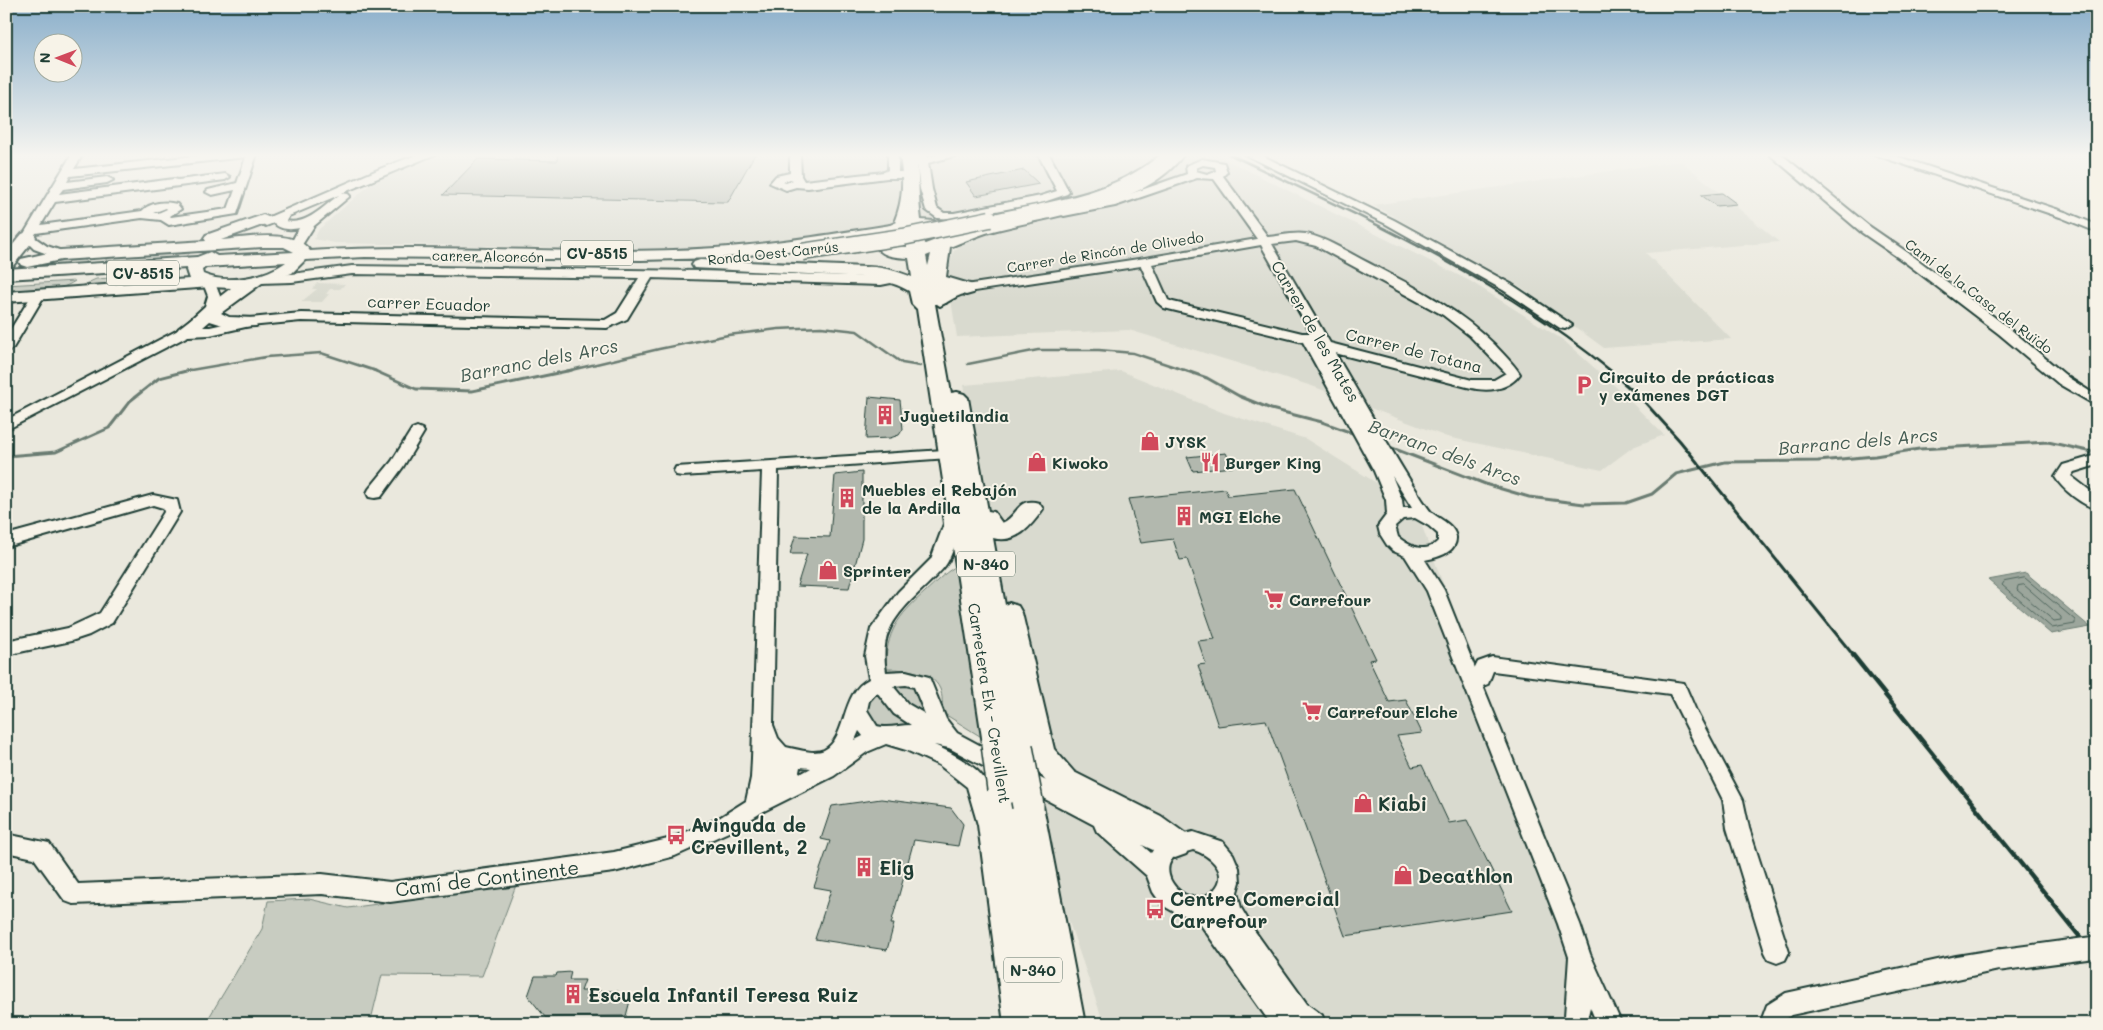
<svg xmlns="http://www.w3.org/2000/svg" width="2103" height="1030" viewBox="0 0 2103 1030" font-family="Mali,sans-serif">
<style>
.built{fill:#d9dacf}
.green{fill:#c8ccc1;stroke:#74847a}
.water{fill:#9ca69c;stroke:#6a7c72}
.lines{fill:none;stroke-linecap:round;stroke-linejoin:round}
.shore{stroke:#51675e;stroke-width:1}
.stream-far1{stroke:#6a7c72;stroke-width:2.5}
.stream{stroke:#6a7c72;stroke-width:3}
.building{fill:#b2b8ae;stroke:#1f3d34}
.minor-casing{stroke:#1f3d34;stroke-width:4}
.major-casing{stroke:#1f3d34;stroke-width:4}
.highway-casing{stroke:#1f3d34;stroke-width:4}
.minor{fill:#f7f3e8;fill-rule:evenodd}
.major{fill:#f7f3e8;fill-rule:evenodd}
.highway{fill:#f7f3e8;fill-rule:evenodd}
.rail-far2{stroke:#1f3d34;stroke-width:2.5}
.rail-far1{stroke:#1f3d34;stroke-width:3}
.rail{stroke:#1f3d34;stroke-width:4.5}
.minor-bridge-casing{stroke:#1f3d34;stroke-width:25;stroke-linecap:butt}
.major-bridge-casing{stroke:#1f3d34;stroke-width:19;stroke-linecap:butt}
.highway-bridge-casing{stroke:#1f3d34;stroke-width:34;stroke-linecap:butt}
.minor-bridge{stroke:#f7f3e8;stroke-width:21}
.major-bridge{stroke:#f7f3e8;stroke-width:16}
.highway-bridge{stroke:#f7f3e8;stroke-width:31}
.labels{text-anchor:middle;dominant-baseline:central;stroke-width:4;stroke-linejoin:round;paint-order:stroke}
.far-street-label{font-size:14px;fill:#1f3d34;stroke:#f7f3e8}
.shield{fill:#f7f3e8;stroke:#60746a;stroke-width:1}
.shield-label{font-size:15px;font-weight:bold;fill:#1f3d34}
.street-label{font-size:16px;fill:#1f3d34;stroke:#f7f3e8}
.poi-label{font-size:16px;font-weight:bold;fill:#1f3d34;stroke:#f7f3e8;text-anchor:start}
.water-label{font-size:18px;font-style:italic;fill:#445c53;stroke:#f7f3e8}
.near-poi-label{font-size:19px;font-weight:bold;fill:#1f3d34;stroke:#f7f3e8;text-anchor:start}
.near-street-label{font-size:19px;fill:#1f3d34;stroke:#f7f3e8}
</style>
<rect width="100%" height="100%" fill="#eae8dd"/>
<filter id="ink" filterUnits="userSpaceOnUse"><feTurbulence type="fractalNoise" baseFrequency=".02" numOctaves="2"/><feDisplacementMap in="SourceGraphic" scale="10" xChannelSelector="R" yChannelSelector="G"/><feConvolveMatrix kernelMatrix="1 2 1 2 8 2 1 2 1" color-interpolation-filters="sRGB"/></filter>
<g filter="url(#ink)">
<path class="built" d="M 443,155 L 1169,155 L 1122,185 L 993,216 L 839,235 L 665,250 L 335,243 L 314,239 L 319,229 L 380,176 Z
M 1182,155 L 1217,155 L 1470,281 L 1563,340 L 1616,387 L 1664,435 L 1633,447 L 1602,470 L 1447,437 L 1312,386 L 1129,330 L 957,337 L 947,275 L 953,252 L 966,239 L 982,232 L 1130,195 L 1155,182 L 1174,168 Z
M 1681,161 L 1779,242 L 1646,253 L 1731,339 L 1604,348 L 1521,287 L 1373,205 Z
M 317,283 L 345,284 L 340,289 L 330,289 L 326,294 L 329,294 L 322,302 L 301,302 L 317,289 L 312,289 Z
M 1121,371 L 1224,413 L 1306,439 L 1415,507 L 1477,677 L 1610,1024 L 1104,1024 L 1057,887 L 964,385 Z"/>
<path class="green" d="M 194,249 L 183,259 L 109,264 L 103,255 Z
M 74,258 L 82,259 L 89,264 L 12,269 L 38,261 Z
M 169,274 L 185,283 L 70,291 L 96,279 Z
M 75,281 C 56,294 28,292 6,293 L 6,285 Z
M 955,567 L 983,738 L 943,713 C 942,705 943,696 940,689 C 932,670 903,669 885,669 C 887,631 897,617 925,592 C 935,583 943,574 955,567 Z
M 891,683 C 903,684 919,685 922,700 C 924,706 924,710 926,716 L 895,696 Z
M 875,689 L 884,704 L 917,727 C 900,728 868,733 866,710 C 866,708 865,704 866,702 C 868,697 872,692 875,689 Z
M 516,885 L 482,976 L 382,975 L 370,1024 L 205,1024 L 262,929 L 268,901 L 309,899 L 348,908 Z"/>
<path class="water" d="M 2026,573 L 2090,627 L 2051,634 L 1988,580 Z"/>
<g class="lines">
<path class="shore" d="M 2025,578 L 2075,620 L 2075,624 L 2052,628 L 2002,585 L 2004,582 Z
M 2024,585 L 2061,617 L 2061,620 L 2054,621 L 2017,590 L 2018,586 Z"/>
<path class="stream-far1" d="M 968,364 L 1038,350 L 1099,350 L 1133,353 L 1187,371
M 185,371 L 266,357 L 321,353 L 376,371
M 567,371 L 659,349 L 728,335 L 778,329 L 821,327 L 857,331 L 902,363 L 920,366"/>
<path class="stream" d="M 373,370 L 416,389 L 472,391 L 572,370
M 1184,370 L 1207,378 L 1239,396 L 1271,409 L 1322,422 L 1355,434
M 1387,446 L 1488,485 L 1529,497 L 1584,504 L 1626,503 L 1652,494 L 1676,474 L 1725,462 L 1818,461 L 1875,456 L 1919,449 L 2048,442 L 2097,453
M 6,456 L 56,452 L 109,428 L 130,401 L 159,378 L 190,370"/>
</g>
<path class="building" d="M 558,154 L 755,154 L 728,202 L 722,202 L 443,195 L 478,159 L 557,161 Z
M 1024,170 L 1039,184 L 976,196 L 966,182 Z
M 1722,193 L 1737,204 L 1716,206 L 1701,195 Z
M 869,397 L 900,400 L 903,429 L 899,435 L 890,438 L 866,439 Z
M 1226,453 L 1233,467 L 1193,471 L 1187,457 Z
M 862,472 L 862,539 L 849,588 L 797,586 L 807,554 L 790,554 L 795,536 L 830,537 L 835,475 Z
M 1225,489 L 1228,496 L 1295,489 L 1376,659 L 1369,660 L 1389,702 L 1406,700 L 1422,733 L 1397,736 L 1412,767 L 1422,765 L 1449,823 L 1467,820 L 1512,911 L 1345,936 L 1266,720 L 1218,726 L 1198,665 L 1206,664 L 1198,641 L 1215,639 L 1187,559 L 1180,560 L 1173,539 L 1141,543 L 1128,499 Z
M 881,799 L 951,808 L 963,824 L 958,846 L 914,840 L 891,924 L 894,924 L 887,950 L 815,939 L 831,890 L 814,887 L 830,841 L 821,839 L 832,806 Z
M 571,972 L 569,980 L 585,980 L 581,991 L 618,991 L 617,997 L 631,997 L 626,1016 L 545,1017 L 528,996 L 535,976 L 556,976 L 557,973 Z"/>
<g class="lines">
<defs>
<path id="minor" d="M 72,154 L 83,154 L 74,169 L 213,154 L 257,154 L 237,214 L 169,225 L 161,220 L 142,218 L 36,233 L 34,237 L 47,246 L 65,252 L 67,255 L 61,259 L 34,249 L 22,237 ZM 246,157 L 237,183 L 208,190 L 206,192 L 212,195 L 235,190 L 228,209 L 171,217 L 170,216 L 181,209 L 177,204 C 166,201 150,202 142,211 L 41,225 L 55,202 L 225,180 L 230,177 L 225,174 L 178,180 L 174,179 L 59,194 L 63,189 L 107,183 L 113,180 L 107,177 L 67,182 L 70,176 ZM 167,209 L 158,213 L 153,213 L 166,208 Z
M 419,154 L 436,154 L 342,193 L 348,194 L 350,196 L 314,226 L 300,248 L 296,249 L 290,245 L 299,228 C 291,230 280,230 274,223 L 266,226 L 260,222 L 262,220 L 382,168 ZM 339,195 C 324,206 306,226 286,221 L 289,216 Z
M 790,154 L 800,154 L 801,176 L 804,181 L 884,172 L 888,170 L 888,154 L 898,154 L 898,172 L 911,172 L 916,175 L 911,178 L 887,178 L 808,188 L 796,187 L 786,190 L 770,183 L 776,176 L 790,173 ZM 790,179 L 793,180 L 786,183 L 783,182 Z
M 916,154 L 926,154 L 927,157 L 939,154 L 962,154 L 928,163 L 932,189 L 937,208 L 944,213 L 954,213 L 1041,196 L 1057,191 L 1038,154 L 1049,154 L 1069,192 L 1067,194 L 1044,202 L 954,219 L 937,218 L 926,210 L 920,189 L 917,165 L 913,166 L 908,163 L 916,159 Z
M 1244,154 L 1259,154 L 1394,220 L 1511,284 L 1572,325 L 1565,329 L 1560,328 L 1503,290 L 1386,224 Z
M 1769,154 L 1781,154 L 1869,226 L 1914,257 L 2009,328 L 2069,378 L 2097,396 L 2097,406 L 2059,384 L 1999,334 L 1906,263 L 1861,232 Z
M 1873,154 L 1890,154 L 2068,213 L 2097,225 L 2097,232 L 2060,217 Z
M 1202,159 L 1224,163 L 1227,172 L 1223,176 L 1268,237 C 1280,236 1293,232 1306,234 C 1325,238 1344,250 1361,259 C 1409,284 1457,307 1495,345 C 1504,355 1513,363 1520,374 C 1508,391 1486,392 1467,387 L 1335,353 C 1364,402 1392,453 1423,501 C 1426,505 1429,510 1432,513 C 1441,520 1454,525 1456,537 C 1457,553 1436,558 1425,560 L 1444,590 L 1475,668 L 1478,662 L 1492,657 L 1684,683 L 1697,713 L 1743,800 L 1749,828 L 1789,952 L 1785,960 L 1777,963 L 1769,960 L 1765,952 L 1727,828 L 1723,800 L 1670,694 L 1493,671 L 1488,684 L 1483,686 L 1580,924 L 1590,954 L 1620,1020 L 1618,1024 L 1597,1024 L 1590,1007 L 1586,1024 L 1568,1024 L 1565,1016 L 1569,957 L 1558,924 L 1427,591 L 1405,556 L 1393,551 L 1387,545 L 1380,534 L 1378,526 L 1387,514 L 1386,500 L 1374,471 L 1303,342 L 1164,308 L 1157,302 L 1141,266 L 968,292 L 956,297 L 940,306 L 934,302 L 946,291 L 966,285 L 1145,258 L 1257,239 L 1214,179 L 1197,178 L 1115,206 L 1064,216 L 1058,213 L 1064,210 L 1107,202 L 1187,174 L 1186,166 ZM 1203,165 L 1215,167 L 1216,171 L 1207,174 L 1196,171 L 1196,168 ZM 1296,241 L 1316,246 L 1443,315 L 1470,336 L 1506,373 L 1494,380 L 1472,380 L 1330,343 L 1272,244 ZM 1261,245 L 1311,333 L 1302,333 L 1173,302 L 1168,300 L 1152,264 ZM 1392,476 L 1412,508 L 1403,508 L 1402,500 ZM 1415,518 L 1429,526 L 1438,534 L 1438,541 C 1426,554 1410,547 1398,537 L 1395,526 L 1403,519 Z
M 352,266 L 700,271 L 881,277 L 897,274 L 903,278 L 901,281 L 881,285 L 652,278 L 627,319 L 607,328 L 301,321 L 250,326 L 210,335 L 188,336 L 6,430 L 6,420 L 180,329 L 205,306 L 208,296 L 203,283 L 209,279 L 215,283 L 220,296 L 216,310 L 197,327 L 210,327 L 250,318 L 301,313 L 605,320 L 617,313 L 639,278 L 352,274 L 292,282 L 259,283 L 253,279 L 259,275 L 292,274 Z
M 38,292 L 44,296 L 13,348 L 6,352 L 6,337 L 33,293 Z
M 417,427 L 422,429 L 424,432 L 403,467 L 381,497 L 375,498 L 369,497 L 367,493 L 369,489 L 392,461 L 412,429 Z
M 944,450 L 949,452 L 952,455 L 949,458 L 778,470 L 773,725 L 778,738 L 786,747 C 797,749 813,755 824,750 C 848,738 840,693 869,679 L 865,656 L 871,629 L 898,592 L 931,559 L 944,524 L 942,508 L 944,504 L 950,503 L 956,504 C 964,517 954,555 945,566 C 928,587 900,605 889,631 C 883,644 884,659 886,672 L 906,671 L 929,677 L 946,719 L 957,733 L 1098,809 L 1171,837 L 1193,832 L 1223,842 L 1233,854 L 1239,868 L 1240,882 L 1237,892 L 1241,908 L 1254,930 L 1307,1004 L 1322,1015 L 1325,1024 L 1271,1024 L 1196,918 L 1176,913 L 1162,905 L 1153,892 L 1147,876 L 1097,832 L 1094,825 L 949,748 L 934,745 C 950,752 978,766 986,782 L 1000,825 L 1028,1024 L 1004,1024 L 978,825 L 967,787 L 939,765 L 906,750 L 886,744 L 867,752 L 834,776 L 764,811 L 733,830 L 675,856 L 614,872 L 390,902 L 322,894 L 73,904 L 65,901 L 34,858 L 6,852 L 6,834 L 49,843 L 78,884 L 322,874 L 390,882 L 614,852 L 672,838 L 719,818 L 746,801 L 751,778 L 752,758 L 762,471 L 682,476 L 676,475 L 674,471 L 676,467 ZM 906,685 L 914,687 L 925,714 L 908,704 L 893,686 ZM 877,692 L 894,714 L 911,725 C 900,725 887,729 877,726 L 867,710 L 869,701 ZM 859,731 L 863,736 L 855,740 ZM 800,767 L 811,768 L 802,773 L 799,772 ZM 1142,845 L 1153,850 L 1151,853 ZM 1193,850 C 1209,854 1231,873 1214,890 C 1189,915 1150,871 1178,854 C 1182,852 1188,852 1193,850 Z
M 2097,455 L 2097,465 L 2074,472 L 2071,476 L 2097,496 L 2097,509 C 2082,505 2063,490 2055,477 L 2063,465 Z
M 153,495 L 177,500 L 180,512 L 112,623 L 89,635 L 71,641 L 6,655 L 6,641 L 68,628 L 100,613 L 164,512 L 163,508 L 153,505 L 6,547 L 6,535 Z
M 2000,949 L 2008,952 L 2012,960 L 2008,968 L 1791,1015 L 1785,1020 L 1784,1024 L 1760,1024 L 1767,1005 L 1786,993 L 1956,956 Z"/>
<path id="major" d="M 1161,154 L 1177,154 C 1141,200 1044,212 990,224 L 985,222 L 982,219 L 985,216 C 1046,201 1111,197 1161,154 Z
M 263,215 L 268,217 L 271,220 L 268,223 L 221,240 C 246,238 294,228 310,251 C 444,242 580,257 715,248 C 774,244 832,234 891,225 L 896,227 L 899,230 L 896,233 L 891,235 L 781,252 L 714,258 L 641,260 L 365,257 L 305,260 L 292,273 L 262,283 L 221,313 L 229,317 L 256,318 L 259,322 L 256,326 L 229,327 L 210,321 C 200,329 192,339 179,336 L 176,332 L 179,328 L 231,288 L 211,287 L 6,302 L 6,292 L 189,279 L 186,270 L 187,268 L 6,279 L 6,269 L 197,257 L 210,252 L 217,256 L 294,252 L 284,247 L 263,247 L 61,260 L 27,267 L 21,265 L 19,262 L 21,259 L 61,250 L 206,241 L 204,238 L 206,235 ZM 286,262 C 266,277 227,285 203,274 L 202,270 L 206,267 Z
M 28,232 L 34,234 L 36,237 L 12,267 L 6,269 L 6,253 L 22,234 Z
M 700,260 L 865,267 L 871,269 L 873,272 L 871,275 L 865,277 L 694,268 L 692,265 L 694,262 Z"/>
<path id="highway" d="M 900,154 L 916,154 C 919,177 918,198 921,220 L 934,221 L 937,225 L 934,229 L 923,230 L 925,244 L 973,226 L 1106,193 L 1147,174 L 1167,154 L 1184,154 C 1145,209 1047,215 986,233 C 974,237 962,242 950,247 L 946,277 L 973,285 L 975,289 L 973,293 L 966,295 L 947,291 L 948,299 L 946,303 L 935,304 L 951,393 L 957,392 L 964,394 L 968,398 L 988,511 L 994,512 L 1002,523 C 1019,516 1016,497 1039,503 L 1043,509 C 1031,527 1016,544 993,538 L 1005,605 L 1009,603 L 1018,606 L 1022,613 L 1054,749 L 1074,772 L 1161,816 L 1186,834 L 1191,844 L 1186,854 L 1175,858 L 1164,854 L 1139,834 L 1052,790 L 1027,755 L 1017,759 L 1007,755 L 1005,753 L 997,756 L 987,752 L 983,744 L 917,309 L 912,304 L 909,291 C 893,281 876,280 859,276 L 856,272 L 859,268 C 875,264 896,271 912,277 L 909,258 C 893,257 882,257 873,243 L 883,228 L 897,222 L 895,220 C 904,198 903,177 900,154 ZM 906,231 L 907,247 L 892,245 L 895,236 ZM 931,254 L 928,266 L 926,256 Z
M 1003,776 L 1014,780 L 1019,796 L 1028,793 L 1039,797 L 1043,806 L 1085,1024 L 1023,1024 L 988,789 L 992,780 Z"/>
</defs>
<use href="#minor" class="minor-casing"/>
<use href="#major" class="major-casing"/>
<use href="#highway" class="highway-casing"/>
<use href="#minor" class="minor"/>
<use href="#major" class="major"/>
<use href="#highway" class="highway"/>
<path class="rail-far2" d="M 1229,154 C 1362,217 1497,277 1611,371"/>
<path class="rail-far1" d="M 1609,370 L 1641,398 L 1680,441 L 1854,656"/>
<path class="rail" d="M 1853,655 L 2097,958"/>
<defs>
<path id="minor-bridge" d="M 2000,960 L 2097,947"/>
<path id="major-bridge" d="M 802,252 L 903,237 L 990,219"/>
<path id="highway-bridge" d="M 997,744 L 1003,789
M 1017,747 L 1028,806"/>
</defs>
<use href="#minor-bridge" class="minor-bridge-casing"/>
<use href="#major-bridge" class="major-bridge-casing"/>
<use href="#highway-bridge" class="highway-bridge-casing"/>
<use href="#minor-bridge" class="minor-bridge"/>
<use href="#major-bridge" class="major-bridge"/>
<use href="#highway-bridge" class="highway-bridge"/>
</g>
</g>
<linearGradient id="sky" x2="0" y2="1"><stop stop-color="#89aeca"/><stop offset="0.52" stop-color="#f6f5f0"/><stop offset="1" stop-color="#f6f5f0" stop-opacity="0"/></linearGradient>
<rect width="2103" height="299" fill="url(#sky)"/>
<defs>
<symbol id="parking-bare" viewBox="-9 -9 18 18"><path d="M-3.5-5.5H1a3.5 3.5 0 0 1 0 7H-1V5.5H-3.5ZM-1-3.4V-.6H.8a1.4 1.4 0 0 0 0-2.8Z" fill="#d1495b" stroke="#f7f3e8" stroke-width="2.5" paint-order="stroke"/></symbol>
<symbol id="building-bare" viewBox="-9 -9 18 18"><path d="M-4-6H4V6H1V3H-1V6H-4ZM-2.5-4.3h1.7v1.8h-1.7ZM.8-4.3h1.7v1.8H.8ZM-2.5-1h1.7V.8h-1.7ZM.8-1h1.7V.8H.8Z" fill="#d1495b" stroke="#f7f3e8" stroke-width="2.5" paint-order="stroke"/></symbol>
<symbol id="shop-bare" viewBox="-9 -9 18 18"><path d="M-5-2.5h2.3a2.7 3.5 0 0 1 5.4 0H5L5.5 6h-11ZM-1.5-2.5h3a1.5 2.3 0 0 0-3 0Z" fill="#d1495b" stroke="#f7f3e8" stroke-width="2.5" paint-order="stroke"/></symbol>
<symbol id="restaurant-bare" viewBox="-9 -9 18 18"><path d="M-5-6h1v4h1v-4h1v4h1v-4h1v5L-1.5 .5V6h-2V.5L-5-1ZM5-6V6H3V1.5H1.5Q1.5-4 5-6Z" fill="#d1495b" stroke="#f7f3e8" stroke-width="2.5" paint-order="stroke"/></symbol>
<symbol id="supermarket-bare" viewBox="-9 -9 18 18"><path d="M-6-5.5h2.5l.6 2H6L4.5 2H-2.5L-4.4-4H-6ZM-1.5 3.2a1.3 1.3 0 1 0 .1 0ZM3 3.2a1.3 1.3 0 1 0 .1 0Z" fill="#d1495b" stroke="#f7f3e8" stroke-width="2.5" paint-order="stroke"/></symbol>
<symbol id="bus-bare" viewBox="-9 -9 18 18"><path d="M-5-6H5V4H4V6H2V4H-2V6H-4V4H-5ZM-3.5-4V0h7V-4ZM-3.5 1.2v1.5H-2V1.2ZM2 1.2v1.5H3.5V1.2Z" fill="#d1495b" stroke="#f7f3e8" stroke-width="2.5" paint-order="stroke"/></symbol>
</defs>
<g fill-rule="evenodd">
<use href="#parking-bare" x="1570" y="371" width="28" height="28"/>
<use href="#building-bare" x="871" y="401" width="28" height="28"/>
<use href="#shop-bare" x="1136" y="427" width="28" height="28"/>
<use href="#shop-bare" x="1023" y="448" width="28" height="28"/>
<use href="#restaurant-bare" x="1196" y="448" width="28" height="28"/>
<use href="#building-bare" x="833" y="484" width="28" height="28"/>
<use href="#building-bare" x="1170" y="502" width="28" height="28"/>
<use href="#shop-bare" x="814" y="556" width="28" height="28"/>
<use href="#supermarket-bare" x="1260" y="585" width="28" height="28"/>
<use href="#supermarket-bare" x="1298" y="697" width="28" height="28"/>
<use href="#shop-bare" x="1349" y="789" width="28" height="28"/>
<use href="#bus-bare" x="662" y="821" width="28" height="28"/>
<use href="#building-bare" x="850" y="853" width="28" height="28"/>
<use href="#shop-bare" x="1389" y="861" width="28" height="28"/>
<use href="#bus-bare" x="1141" y="895" width="28" height="28"/>
<use href="#building-bare" x="559" y="980" width="28" height="28"/>
</g>
<g class="labels">
<g class="far-street-label">
<text transform="translate(1105 252) rotate(-9)">Carrer de Rincón de Olivedo</text>
<text transform="translate(773 253) rotate(-6)">Ronda Oest Carrús</text>
<text transform="translate(488 256) rotate(1)">carrer Alcorcón</text>
<text transform="translate(1979 296) rotate(37)">Camí de la Casa del Ruïdo</text>
</g>
<g class="shield">
<rect x="561" y="240.5" width="72" height="25" rx="4"/>
<rect x="107" y="260.5" width="72" height="25" rx="4"/>
<rect x="957" y="551.5" width="58" height="25" rx="4"/>
<rect x="1004" y="957.5" width="58" height="25" rx="4"/>
</g>
<g class="shield-label">
<text x="597" y="253">CV-8515</text>
<text x="143" y="273">CV-8515</text>
<text x="986" y="564">N-340</text>
<text x="1033" y="970">N-340</text>
</g>
<g class="street-label">
<text transform="translate(429 303) rotate(2)">carrer Ecuador</text>
<text transform="translate(1316 331) rotate(60)">Carrer de les Mates</text>
<text transform="translate(1414 350) rotate(14)">Carrer de Totana</text>
<text transform="translate(990 703) rotate(81)">Carretera Elx - Crevillent</text>
</g>
<g class="poi-label">
<text x="1599" y="376">Circuito de prácticas<tspan x="1599" dy="18">y exámenes DGT</tspan></text>
<text x="900" y="415">Juguetilandia</text>
<text x="1165" y="441">JYSK</text>
<text x="1052" y="462">Kiwoko</text>
<text x="1225" y="462">Burger King</text>
<text x="862" y="489">Muebles el Rebajón<tspan x="862" dy="18">de la Ardilla</tspan></text>
<text x="1199" y="516">MGI Elche</text>
<text x="843" y="570">Sprinter</text>
<text x="1289" y="599">Carrefour</text>
<text x="1327" y="711">Carrefour Elche</text>
</g>
<g class="water-label">
<text transform="translate(539 360) rotate(-11)">Barranc dels Arcs</text>
<text transform="translate(1858 441) rotate(-5)">Barranc dels Arcs</text>
<text transform="translate(1445 452) rotate(20)">Barranc dels Arcs</text>
</g>
<g class="near-poi-label">
<text x="1378" y="803">Kiabi</text>
<text x="691" y="824">Avinguda de<tspan x="691" dy="22">Crevillent, 2</tspan></text>
<text x="879" y="867">Elig</text>
<text x="1418" y="875">Decathlon</text>
<text x="1170" y="898">Centre Comercial<tspan x="1170" dy="22">Carrefour</tspan></text>
<text x="588" y="994">Escuela Infantil Teresa Ruiz</text>
</g>
<g class="near-street-label">
<text transform="translate(487 878) rotate(-7)">Camí de Continente</text>
</g>
</g>
<rect width="2103" height="1030" fill="none" stroke="#f7f3e8" stroke-width="25"/>
<rect x="12" y="12" width="2078" height="1005" fill="none" stroke="#1f3d34" stroke-width="2" filter="url(#ink)"/>
<g transform="translate(58 58) rotate(271)"><circle r="24" fill="#f7f3e8" stroke="#a1aaa0"/>
<path d="M0-4L9 19L0 12L-9 19Z" fill="#d1495b"/>
<text y="-8" font-size="14" font-weight="bold" text-anchor="middle" fill="#1f3d34">N</text>
</g>
</svg>
